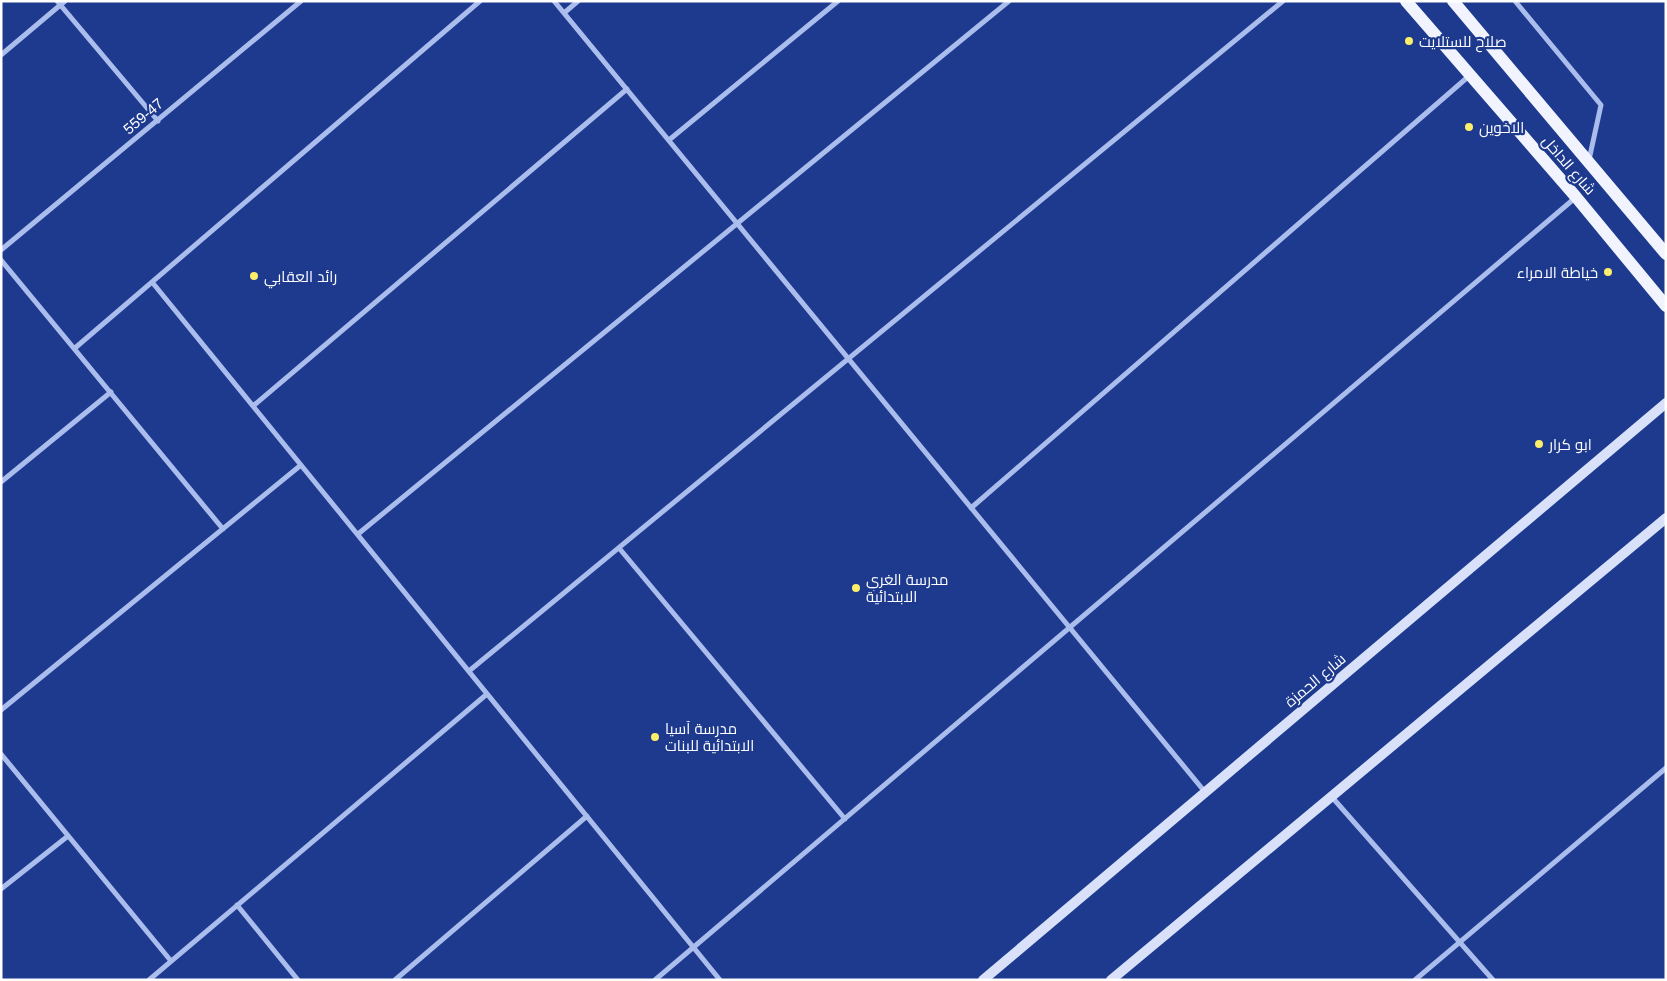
<svg xmlns="http://www.w3.org/2000/svg" width="1667" height="981" viewBox="0 0 1667 981" font-family="Helvetica,Cairo,sans-serif">
<style>
.lines{fill:none;stroke-linecap:round;stroke-linejoin:round}
.street{stroke:#abbded;stroke-width:5}
.secondary{stroke:#d8e0fa;stroke-width:10}
.primary{stroke:#f1f4ff;stroke-width:12}
.poi-dot{fill:#fced6a;stroke:#1d3a8e;stroke-width:2}
.labels{text-anchor:middle;dominant-baseline:central;stroke-width:4.5;stroke-linejoin:round;paint-order:stroke}
.poi-label{font-size:15px;fill:#fff;stroke:#1d3a8e;text-anchor:start}
.street-label{font-size:15px;fill:#fff;stroke:#1d3a8e}
</style>
<rect width="100%" height="100%" fill="#1d3a8e"/>
<g class="lines">
<path class="street" d="M 57,1 L 158,121
M 554,1 L 1205,792
M 1515,1 L 1601,105 L 1589,160
M 564,13 L 578,1
M 1,55 L 65,1
M 669,140 L 838,1
M 1,250 L 301,1
M 1,260 L 223,529
M 152,282 L 720,980
M 75,348 L 480,1
M 253,406 L 627,89
M 1,482 L 111,392
M 971,508 L 1469,76
M 358,534 L 1009,1
M 619,548 L 845,819
M 469,671 L 1283,1
M 1,710 L 301,465
M 1,754 L 171,961
M 1331,796 L 1493,980
M 1,889 L 68,836
M 237,905 L 298,980
M 149,980 L 487,694
M 395,980 L 587,816
M 655,980 L 1575,198
M 1415,980 L 1666,768"/>
<path class="secondary" d="M 983,980 L 1666,403
M 1111,980 L 1666,518"/>
<path class="primary" d="M 1406,1 L 1576,197 L 1666,306
M 1453,1 L 1666,254"/>
</g>
<g class="poi-dot">
<circle cx="1409" cy="41" r="5"/>
<circle cx="1469" cy="127" r="5"/>
<circle cx="1608" cy="272" r="5"/>
<circle cx="254" cy="276" r="5"/>
<circle cx="1539" cy="444" r="5"/>
<circle cx="856" cy="588" r="5"/>
<circle cx="655" cy="737" r="5"/>
</g>
<g class="labels">
<g class="poi-label">
<text x="1419" y="41">صلاح للستلايت</text>
<text x="1479" y="127">الاخوين</text>
<text x="1598" y="272" text-anchor="end">خياطة الامراء</text>
<text x="264" y="276">رائد العقابي</text>
<text x="1549" y="444">ابو كرار</text>
<text x="866" y="579">مدرسة الغري<tspan x="866" dy="17">الابتدائية</tspan></text>
<text x="665" y="728">مدرسة آسيا<tspan x="665" dy="17">الابتدائية للبنات</tspan></text>
</g>
<g class="street-label">
<text transform="translate(143 116) rotate(-40)">559-47</text>
<text transform="translate(1569 165) rotate(49)">شارع الداخل</text>
<text transform="translate(1315 680) rotate(-40)">شارع الحمزة</text>
</g>
</g>
<rect width="1667" height="981" fill="none" stroke="#ffffff" stroke-width="5"/>
</svg>
